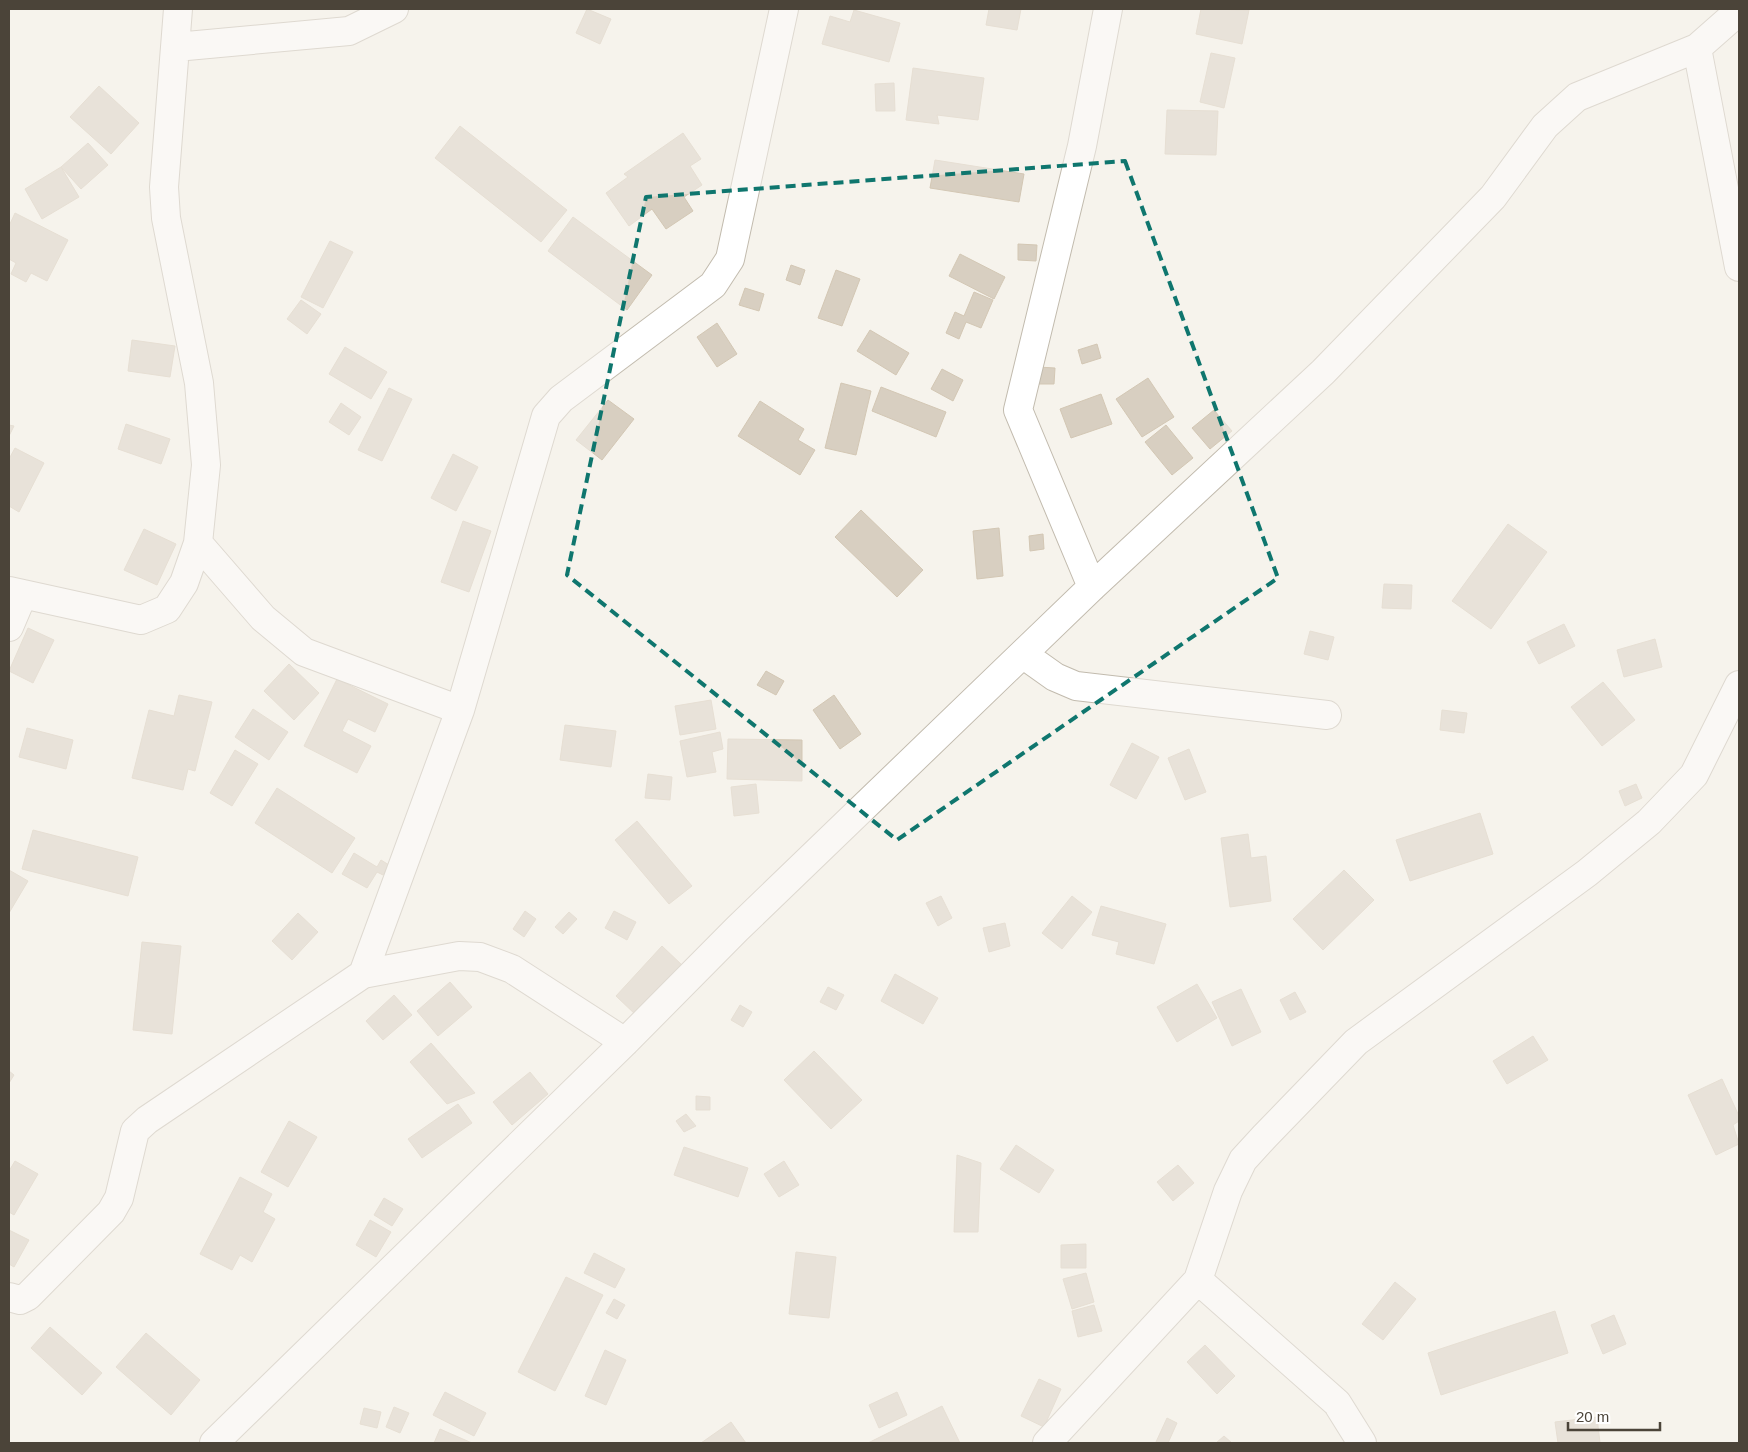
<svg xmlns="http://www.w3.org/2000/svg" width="1748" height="1452" viewBox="0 0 1748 1452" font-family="Helvetica,sans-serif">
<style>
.building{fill:#d8cfc1;stroke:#d3c7b4}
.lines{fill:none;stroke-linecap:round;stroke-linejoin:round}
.minor-casing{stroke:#c2bbae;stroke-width:30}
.minor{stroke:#fff;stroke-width:28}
.marked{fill:none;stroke:#0f766e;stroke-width:4;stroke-dasharray:10 6;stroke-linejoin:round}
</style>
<rect width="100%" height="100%" fill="#f6f3ec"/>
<path class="building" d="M 587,9 L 611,19 L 600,44 L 576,33 Z
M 989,9 L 1021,9 L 1017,30 L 986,25 Z
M 1201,9 L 1249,10 L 1242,44 L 1196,34 Z
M 854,10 L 900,23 L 889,62 L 822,44 L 830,16 L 850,22 Z
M 1211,53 L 1235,58 L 1224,108 L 1200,102 Z
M 913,68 L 984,78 L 978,120 L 937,115 L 939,124 L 906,120 Z
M 894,83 L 895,111 L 876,111 L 875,84 Z
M 99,86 L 139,123 L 111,154 L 70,117 Z
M 1167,110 L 1218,111 L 1216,155 L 1165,154 Z
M 460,126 L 567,210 L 541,242 L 435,158 Z
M 683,133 L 701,159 L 690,166 L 702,185 L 684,197 L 693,211 L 666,229 L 652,209 L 629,226 L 606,193 L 628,177 L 624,174 Z
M 88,143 L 108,165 L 81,189 L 61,167 Z
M 935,160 L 1024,174 L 1019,202 L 930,188 Z
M 61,167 L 79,197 L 42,219 L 25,189 Z
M 15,213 L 68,240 L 47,281 L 31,273 L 26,282 L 11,274 L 16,263 L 9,259 L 9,226 Z
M 573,217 L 652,275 L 627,310 L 548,251 Z
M 330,241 L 353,252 L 323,308 L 301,297 Z
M 1018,244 L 1037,245 L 1036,261 L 1018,260 Z
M 960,254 L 1005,277 L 994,299 L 949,276 Z
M 791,265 L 805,270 L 800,285 L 786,280 Z
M 836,270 L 860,279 L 842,326 L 818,318 Z
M 745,288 L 764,294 L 759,311 L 739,305 Z
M 974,292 L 993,300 L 981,328 L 966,322 L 959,339 L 946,333 L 955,312 L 964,316 Z
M 301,300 L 321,314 L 307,334 L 287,319 Z
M 717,323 L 737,354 L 717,367 L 697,337 Z
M 870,330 L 909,353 L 896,375 L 857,351 Z
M 132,340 L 175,346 L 170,377 L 128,371 Z
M 1097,344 L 1101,358 L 1082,364 L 1078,350 Z
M 345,347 L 387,372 L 371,399 L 329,374 Z
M 1038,367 L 1055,368 L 1054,384 L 1037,384 Z
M 942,369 L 963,380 L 953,401 L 931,389 Z
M 1148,378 L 1174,417 L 1142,437 L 1116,399 Z
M 841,383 L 871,391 L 856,455 L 825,448 Z
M 881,387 L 946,412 L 936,437 L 872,411 Z
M 389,388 L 412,399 L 382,461 L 358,450 Z
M 1101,394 L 1112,424 L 1071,438 L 1060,409 Z
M 608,400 L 634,419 L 602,460 L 576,440 Z
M 760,401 L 804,429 L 798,440 L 815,450 L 800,475 L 738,436 Z
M 341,403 L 361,417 L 349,435 L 329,422 Z
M 1214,410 L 1232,431 L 1210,449 L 1192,428 Z
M 126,424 L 170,439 L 161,464 L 118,449 Z
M 9,425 L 14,426 L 9,436 Z
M 1166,425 L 1193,458 L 1172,475 L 1145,442 Z
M 15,448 L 44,463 L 19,512 L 9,506 L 9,459 Z
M 453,454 L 478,467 L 456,511 L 431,498 Z
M 861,510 L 923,570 L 897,597 L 835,537 Z
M 463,521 L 491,531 L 469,592 L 441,582 Z
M 1508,524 L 1547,552 L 1491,629 L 1452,601 Z
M 999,528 L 1003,576 L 977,579 L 973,531 Z
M 144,529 L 176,544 L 157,585 L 124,570 Z
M 1043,534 L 1044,549 L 1030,551 L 1029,536 Z
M 1384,584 L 1412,585 L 1411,609 L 1382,608 Z
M 1564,624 L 1575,646 L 1539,664 L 1527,642 Z
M 28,628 L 54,640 L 33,683 L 9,671 Z
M 1310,631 L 1334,637 L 1328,660 L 1304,654 Z
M 1655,639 L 1662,667 L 1624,677 L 1617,650 Z
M 289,664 L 319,693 L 294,720 L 264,691 Z
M 766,671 L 784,681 L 776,695 L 757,685 Z
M 337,679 L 388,704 L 375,732 L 348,719 L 342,731 L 371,746 L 357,773 L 304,746 Z
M 1603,682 L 1635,720 L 1602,746 L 1571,707 Z
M 179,695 L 212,702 L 195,771 L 188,769 L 183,790 L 132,778 L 149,710 L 174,716 Z
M 834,695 L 861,734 L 840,749 L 813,710 Z
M 711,700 L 716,729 L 680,735 L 675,706 Z
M 253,709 L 288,732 L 269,760 L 235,737 Z
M 1442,710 L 1467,713 L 1464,733 L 1440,730 Z
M 565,725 L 616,731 L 611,767 L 560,760 Z
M 27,728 L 73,740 L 66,769 L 19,757 Z
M 720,732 L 723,749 L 712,752 L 716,772 L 687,777 L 680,741 Z
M 728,739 L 802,740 L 802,781 L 727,779 Z
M 1132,743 L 1159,757 L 1136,799 L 1110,785 Z
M 1189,749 L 1206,792 L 1185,800 L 1168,758 Z
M 235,750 L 258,764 L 232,806 L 210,793 Z
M 648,774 L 672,777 L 670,800 L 645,798 Z
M 756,784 L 759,813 L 734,816 L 731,787 Z
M 1636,784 L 1642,798 L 1625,806 L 1619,791 Z
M 277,788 L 355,838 L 332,873 L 255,823 Z
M 1480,813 L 1493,854 L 1410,881 L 1396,840 Z
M 637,821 L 692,886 L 669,904 L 615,840 Z
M 33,830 L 138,857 L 128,896 L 22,869 Z
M 1248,834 L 1251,858 L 1266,856 L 1271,901 L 1230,907 L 1221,838 Z
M 354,853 L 377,867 L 381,860 L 389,865 L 383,875 L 377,872 L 367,888 L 342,874 Z
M 9,870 L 28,881 L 9,913 Z
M 1344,870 L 1374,900 L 1323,950 L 1293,919 Z
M 941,896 L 952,918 L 938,926 L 926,903 Z
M 1072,896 L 1092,912 L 1062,949 L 1042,933 Z
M 1101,906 L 1166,924 L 1154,964 L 1116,954 L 1119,942 L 1092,935 Z
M 525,911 L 536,919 L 524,937 L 513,929 Z
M 614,911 L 636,922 L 627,940 L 605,928 Z
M 569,912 L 577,919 L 563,934 L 555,927 Z
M 298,913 L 318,932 L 292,960 L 272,941 Z
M 1005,923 L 1010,946 L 989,952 L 983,928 Z
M 142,942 L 181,946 L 172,1034 L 133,1030 Z
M 662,946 L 683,966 L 637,1016 L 616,996 Z
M 895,974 L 938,998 L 923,1024 L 881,1001 Z
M 450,982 L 472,1007 L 438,1036 L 417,1011 Z
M 1197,984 L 1217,1018 L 1177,1042 L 1157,1007 Z
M 828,987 L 844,995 L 836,1010 L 820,1002 Z
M 1241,989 L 1261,1032 L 1232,1046 L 1212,1002 Z
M 1295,992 L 1306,1012 L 1290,1020 L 1280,1000 Z
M 394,995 L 412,1015 L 383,1040 L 366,1021 Z
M 740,1005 L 752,1012 L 743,1027 L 731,1020 Z
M 1533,1036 L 1548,1060 L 1507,1084 L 1493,1061 Z
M 431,1043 L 475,1093 L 447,1104 L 410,1062 Z
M 814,1051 L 862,1100 L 831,1129 L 784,1080 Z
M 9,1071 L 14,1075 L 9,1083 Z
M 530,1072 L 548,1094 L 512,1125 L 493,1102 Z
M 1722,1079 L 1739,1116 L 1739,1121 L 1733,1125 L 1739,1144 L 1716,1155 L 1688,1095 Z
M 696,1096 L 710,1097 L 710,1110 L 696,1110 Z
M 458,1104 L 472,1123 L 422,1158 L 408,1139 Z
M 686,1114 L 696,1126 L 684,1132 L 676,1121 Z
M 289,1121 L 317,1137 L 288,1187 L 261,1172 Z
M 1016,1145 L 1054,1170 L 1039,1193 L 1000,1169 Z
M 684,1147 L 748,1168 L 738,1197 L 674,1175 Z
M 957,1155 L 981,1163 L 978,1232 L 954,1232 Z
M 15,1161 L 38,1174 L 14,1215 L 9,1212 L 9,1171 Z
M 784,1161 L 799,1185 L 779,1197 L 764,1174 Z
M 1178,1165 L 1194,1183 L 1173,1201 L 1157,1182 Z
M 240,1177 L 272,1194 L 263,1212 L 275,1219 L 252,1262 L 240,1255 L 232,1270 L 200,1254 Z
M 384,1198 L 403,1209 L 392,1226 L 374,1215 Z
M 370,1220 L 391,1232 L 376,1257 L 356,1245 Z
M 9,1230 L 29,1240 L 14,1267 L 9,1264 Z
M 1086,1244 L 1086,1268 L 1061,1268 L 1061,1245 Z
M 796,1252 L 836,1257 L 829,1318 L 789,1314 Z
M 594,1253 L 625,1269 L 615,1288 L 584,1273 Z
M 1086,1273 L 1094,1302 L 1072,1309 L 1063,1279 Z
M 566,1277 L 603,1295 L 555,1391 L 518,1372 Z
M 1395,1282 L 1416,1299 L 1383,1340 L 1362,1324 Z
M 614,1299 L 625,1305 L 617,1319 L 606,1313 Z
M 1094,1305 L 1102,1331 L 1078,1337 L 1072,1311 Z
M 1555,1311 L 1568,1353 L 1441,1395 L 1428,1353 Z
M 1614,1315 L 1626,1344 L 1603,1354 L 1591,1325 Z
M 50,1327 L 102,1373 L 82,1395 L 31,1348 Z
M 146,1333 L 200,1380 L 171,1415 L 116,1367 Z
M 1205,1345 L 1235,1376 L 1217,1394 L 1187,1362 Z
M 605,1350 L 626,1360 L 606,1405 L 585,1396 Z
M 1039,1379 L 1061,1389 L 1044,1427 L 1021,1416 Z
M 445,1392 L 486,1413 L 474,1436 L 433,1415 Z
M 897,1392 L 907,1415 L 879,1428 L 869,1405 Z
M 942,1406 L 960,1443 L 868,1443 Z
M 394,1407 L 409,1413 L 400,1433 L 386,1427 Z
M 364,1408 L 381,1412 L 377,1428 L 360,1424 Z
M 1597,1417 L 1600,1443 L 1558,1443 L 1555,1422 Z
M 1167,1418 L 1177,1423 L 1168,1443 L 1158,1443 L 1156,1442 Z
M 731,1422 L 746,1443 L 701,1443 Z
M 440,1429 L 472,1443 L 434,1443 Z
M 1224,1436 L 1232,1443 L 1216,1443 Z"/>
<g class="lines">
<defs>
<path id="minor" d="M 1739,11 L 1697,48 L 1739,267
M 176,47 L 349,31 L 394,9
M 198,543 L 263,618 L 304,652 L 460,710
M 1092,587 L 1018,410 L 1082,146 L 1108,9
M 9,591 L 141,620 L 167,609 L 184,583 L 198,543 L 206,465 L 199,383 L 166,218 L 164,187 L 178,9
M 9,627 L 23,594
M 1024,655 L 1055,677 L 1076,686 L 1327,715
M 363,974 L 459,956 L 480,957 L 512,969 L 625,1042
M 1198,1280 L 1337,1403 L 1362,1443
M 9,1297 L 20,1300 L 28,1296 L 111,1212 L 119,1198 L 135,1131 L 147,1120 L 363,974 L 460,710 L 546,416 L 561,399 L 713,285 L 730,259 L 784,9
M 214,1443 L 625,1042 L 737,929 L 1092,587 L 1323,372 L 1493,197 L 1545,126 L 1577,97 L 1697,48
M 1047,1443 L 1198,1280 L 1228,1191 L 1243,1160 L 1265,1136 L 1356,1042 L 1587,873 L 1649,822 L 1694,775 L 1739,685"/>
</defs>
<use href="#minor" class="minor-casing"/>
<use href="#minor" class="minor"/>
</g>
<path d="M0 0H1748V1452H0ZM 1125,161 L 1278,578 L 897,840 L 567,575 L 646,197 Z" fill="#f6f3ec" fill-opacity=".55" fill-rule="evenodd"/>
<path class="marked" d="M 1125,161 L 1278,578 L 897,840 L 567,575 L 646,197 Z"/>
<rect width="1748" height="1452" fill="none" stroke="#4b4439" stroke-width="20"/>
<path d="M1568 1422v8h92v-8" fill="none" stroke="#4b4439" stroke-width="2.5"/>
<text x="1576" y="1422" font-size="15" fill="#4b4439" stroke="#ffffff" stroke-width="4" paint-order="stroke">20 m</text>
</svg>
